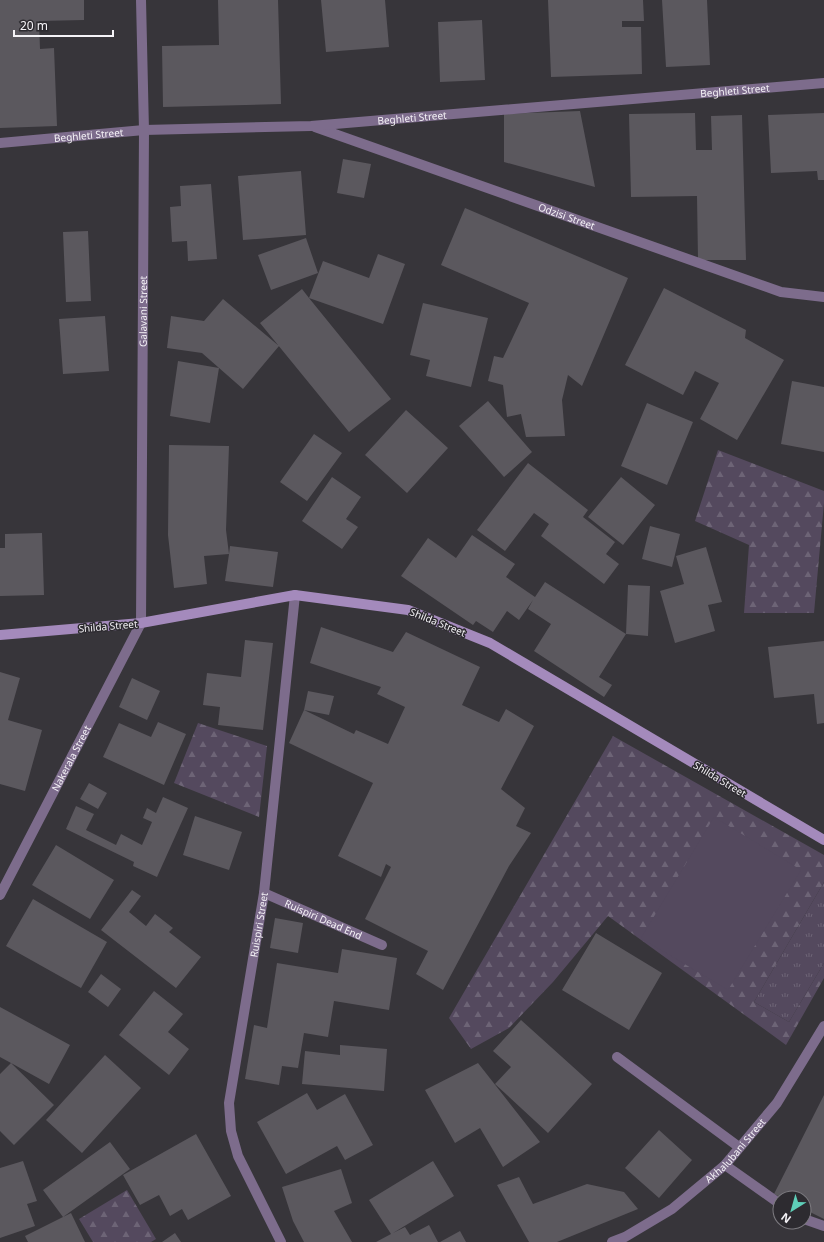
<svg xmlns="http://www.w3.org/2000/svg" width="824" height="1242" viewBox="0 0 824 1242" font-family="'Noto Sans',sans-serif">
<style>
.grass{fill:url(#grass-tufts)}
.forest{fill:url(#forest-firs)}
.pitch{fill:#54495e}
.building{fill:#5b585e}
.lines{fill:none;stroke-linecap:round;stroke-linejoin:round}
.lane{stroke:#7d6c8c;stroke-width:10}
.street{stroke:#7d6c8c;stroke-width:10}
.secondary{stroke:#a48abc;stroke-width:10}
.labels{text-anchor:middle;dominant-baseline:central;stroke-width:3;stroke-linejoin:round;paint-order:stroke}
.street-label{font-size:10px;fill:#f5f3f7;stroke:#2d2b30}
</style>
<defs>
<pattern id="grass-tufts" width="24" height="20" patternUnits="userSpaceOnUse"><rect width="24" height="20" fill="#54495e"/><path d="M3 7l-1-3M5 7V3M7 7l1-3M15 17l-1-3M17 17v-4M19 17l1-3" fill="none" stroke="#6d6476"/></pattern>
<pattern id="forest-firs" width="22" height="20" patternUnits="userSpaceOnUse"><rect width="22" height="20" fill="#54495e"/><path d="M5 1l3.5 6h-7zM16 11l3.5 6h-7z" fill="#6d6476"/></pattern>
</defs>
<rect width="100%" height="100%" fill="#37353a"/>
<path class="grass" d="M 824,882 L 824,963 L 789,1022 L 754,1002 Z"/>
<path class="forest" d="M 718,450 L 824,491 L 824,503 L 814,613 L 744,613 L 749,545 L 695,521 Z
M 198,723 L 267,746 L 259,817 L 174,783 Z
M 613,736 L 824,855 L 824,882 L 754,1002 L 789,1022 L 824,963 L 824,978 L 786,1045 L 608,916 L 553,982 L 509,1028 L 471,1049 L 449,1018 Z
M 127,1190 L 156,1239 L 151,1242 L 93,1242 L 79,1219 Z"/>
<path class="pitch" d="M 714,817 L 801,870 L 728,990 L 641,938 Z"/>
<path class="building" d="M 0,0 L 84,0 L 84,20 L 39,21 L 40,49 L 54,48 L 57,126 L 0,128 Z
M 218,0 L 278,0 L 281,104 L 163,107 L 162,46 L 219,45 Z
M 321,0 L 385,0 L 389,47 L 326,52 Z
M 548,0 L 643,0 L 644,21 L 622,21 L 622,27 L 641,27 L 642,74 L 551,77 Z
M 662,0 L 707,0 L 710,65 L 666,67 Z
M 482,20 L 485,80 L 440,82 L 438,22 Z
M 580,111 L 595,187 L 504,162 L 504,114 Z
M 695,113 L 696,150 L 712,150 L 711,116 L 742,115 L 746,260 L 698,260 L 697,196 L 631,197 L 629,114 Z
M 824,113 L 824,180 L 818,180 L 817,171 L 771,173 L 768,115 Z
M 343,159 L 371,164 L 364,198 L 337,193 Z
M 301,171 L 306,235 L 243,240 L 238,176 Z
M 211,184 L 217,259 L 188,261 L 187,241 L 172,242 L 170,207 L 181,206 L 180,186 Z
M 465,208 L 628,278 L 582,386 L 568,375 L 562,400 L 565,436 L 526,437 L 521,414 L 507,417 L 503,385 L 488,381 L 494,356 L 503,358 L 529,303 L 441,265 Z
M 88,231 L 91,301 L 66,302 L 63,232 Z
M 306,238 L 318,273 L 271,290 L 258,255 Z
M 378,254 L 405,264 L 383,324 L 309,298 L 391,399 L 349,432 L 260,323 L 302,289 L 309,298 L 323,261 L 369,278 Z
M 664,288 L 746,330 L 745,338 L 784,360 L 737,440 L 700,419 L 719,383 L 695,371 L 683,395 L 625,365 Z
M 223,299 L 279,346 L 243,389 L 202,353 L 167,348 L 171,316 L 204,321 Z
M 423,303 L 488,318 L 471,387 L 426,376 L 430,360 L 410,355 Z
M 105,316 L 109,371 L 63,374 L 59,319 Z
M 178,361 L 219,368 L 210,423 L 170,416 Z
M 792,381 L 824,387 L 824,452 L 781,444 Z
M 488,401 L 532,452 L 504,477 L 459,426 Z
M 647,403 L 693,422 L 667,485 L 621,466 Z
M 406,410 L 448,448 L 407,493 L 365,455 Z
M 314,434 L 342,453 L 307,501 L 280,482 Z
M 169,445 L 229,446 L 226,530 L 229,554 L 230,546 L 278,552 L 273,587 L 225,581 L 229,554 L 204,556 L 207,584 L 174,588 L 168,535 Z
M 528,463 L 588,510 L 583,517 L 615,542 L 606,554 L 619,564 L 604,584 L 541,536 L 549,524 L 534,513 L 505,551 L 477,530 Z
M 332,477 L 361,497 L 346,519 L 358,527 L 342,549 L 302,521 Z
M 621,477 L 655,505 L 623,545 L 588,517 Z
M 650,526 L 680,534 L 672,567 L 642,559 Z
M 42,533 L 44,595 L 0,596 L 0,548 L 5,548 L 5,534 Z
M 472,535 L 515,564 L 506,577 L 535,597 L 545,582 L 626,634 L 599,677 L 612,685 L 604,697 L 534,651 L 551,624 L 528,609 L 533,600 L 519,620 L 507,611 L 493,632 L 476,621 L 473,625 L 401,576 L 428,538 L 456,558 Z
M 706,547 L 722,602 L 708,605 L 715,631 L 675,643 L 660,591 L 684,584 L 676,556 Z
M 628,585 L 650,586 L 648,636 L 626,634 Z
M 321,627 L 393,652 L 406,632 L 480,667 L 462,705 L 499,722 L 506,709 L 534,726 L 501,789 L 525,808 L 516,826 L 531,833 L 509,866 L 443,990 L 416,974 L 428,951 L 365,919 L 391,867 L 386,864 L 381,877 L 338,856 L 373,783 L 289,743 L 304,710 L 354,734 L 356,730 L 388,744 L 405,707 L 377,694 L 381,687 L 310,663 Z
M 245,640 L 273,643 L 263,730 L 218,725 L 220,707 L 203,705 L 207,673 L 241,677 Z
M 824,641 L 824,723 L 817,724 L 814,694 L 774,698 L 768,647 Z
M 0,672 L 20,678 L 8,720 L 42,730 L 25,791 L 0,784 Z
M 132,678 L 160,691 L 147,720 L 119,707 Z
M 308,691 L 334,696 L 329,715 L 304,710 Z
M 158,722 L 186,734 L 164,785 L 103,757 L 119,723 L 151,737 Z
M 89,783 L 107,793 L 98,809 L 80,799 Z
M 163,797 L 188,808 L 157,877 L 133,866 L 134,862 L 66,829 L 76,806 L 94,814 L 86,830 L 116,845 L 121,834 L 142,845 L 152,822 L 143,818 L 147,808 L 156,813 Z
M 195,816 L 242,832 L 229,870 L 183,855 Z
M 56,845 L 114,880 L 90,919 L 32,885 Z
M 132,890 L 141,896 L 129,912 L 146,926 L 155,914 L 173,928 L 169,932 L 201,957 L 176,988 L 101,930 Z
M 33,899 L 107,942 L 81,988 L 6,946 Z
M 275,918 L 303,923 L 298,953 L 270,948 Z
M 596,933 L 662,973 L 629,1030 L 562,990 Z
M 342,949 L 397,958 L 389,1010 L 334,1001 L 328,1037 L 304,1033 L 298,1068 L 282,1066 L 279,1085 L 245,1079 L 254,1025 L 267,1028 L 277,963 L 338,973 Z
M 101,974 L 121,989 L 108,1007 L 88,992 Z
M 154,991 L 183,1014 L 168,1032 L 189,1049 L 169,1075 L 119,1035 Z
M 0,1007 L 70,1045 L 49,1084 L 11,1063 L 54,1105 L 14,1145 L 0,1131 L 0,1074 L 11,1063 L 0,1057 Z
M 521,1020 L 592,1084 L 548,1133 L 495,1084 L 511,1067 L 493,1051 Z
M 340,1045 L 387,1049 L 384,1091 L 302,1084 L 305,1051 L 340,1055 Z
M 105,1055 L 141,1088 L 82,1153 L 46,1120 Z
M 478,1063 L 540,1142 L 503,1167 L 480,1128 L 455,1143 L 425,1090 Z
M 307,1093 L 317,1110 L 345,1094 L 373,1145 L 345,1160 L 337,1146 L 286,1174 L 257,1122 Z
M 824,1095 L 824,1219 L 804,1209 L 804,1198 L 782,1198 L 774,1194 Z
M 659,1130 L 692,1160 L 659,1198 L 625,1168 Z
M 196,1134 L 231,1196 L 188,1220 L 182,1209 L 170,1216 L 159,1195 L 140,1205 L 123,1175 Z
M 110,1142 L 130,1169 L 63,1217 L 43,1190 Z
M 23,1161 L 37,1201 L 27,1204 L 35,1226 L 0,1238 L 0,1168 Z
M 433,1161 L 454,1196 L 393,1233 L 405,1227 L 410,1235 L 429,1225 L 438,1242 L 376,1242 L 391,1234 L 369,1200 Z
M 341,1169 L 352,1203 L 334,1211 L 352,1242 L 304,1242 L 293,1221 L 282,1187 Z
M 519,1177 L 533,1204 L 587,1184 L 624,1192 L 638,1209 L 557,1242 L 529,1242 L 497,1185 Z
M 71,1213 L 85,1242 L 28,1242 L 25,1236 Z
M 460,1231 L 466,1242 L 440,1242 Z
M 175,1233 L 181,1242 L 162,1242 Z"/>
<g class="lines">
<g class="lane">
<path id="s1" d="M 264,893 L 382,945"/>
<path d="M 617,1057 L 739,1147"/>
</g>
<g class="street">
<path id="s2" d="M 315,127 L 781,292 L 824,297"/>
<path id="s3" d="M 0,143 L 144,130 L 311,126 L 824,83"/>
<path id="s4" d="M 0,895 L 141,623 L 144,130 L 141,0"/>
<path d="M 725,1165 L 780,1204"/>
<path d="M 804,1219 L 824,1226"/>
<path id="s5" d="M 281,1242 L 238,1156 L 231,1131 L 229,1103 L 264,893 L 295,595"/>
<path id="s6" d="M 612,1242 L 625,1237 L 672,1209 L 725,1165 L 777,1103 L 824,1026"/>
</g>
<path class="secondary" d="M 0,635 L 141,623 L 295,595 L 408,610 L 490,643 L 824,840"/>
</g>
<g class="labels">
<g class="street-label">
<text stroke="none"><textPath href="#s3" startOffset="737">Beghleti Street</textPath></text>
<text stroke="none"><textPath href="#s3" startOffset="413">Beghleti Street</textPath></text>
<text stroke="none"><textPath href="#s3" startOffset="89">Beghleti Street</textPath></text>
<text stroke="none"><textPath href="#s2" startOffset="267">Odzisi Street</textPath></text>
<text stroke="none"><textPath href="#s4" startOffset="618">Galavani Street</textPath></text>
<text transform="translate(438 622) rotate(22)">Shilda Street</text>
<text transform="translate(108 626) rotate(-5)">Shilda Street</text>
<text stroke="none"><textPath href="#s4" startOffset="154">Nakerala Street</textPath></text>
<text transform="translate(720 779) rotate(31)">Shilda Street</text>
<text stroke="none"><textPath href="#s1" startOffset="65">Ruispiri Dead End</textPath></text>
<text stroke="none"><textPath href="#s5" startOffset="331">Ruispiri Street</textPath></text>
<text stroke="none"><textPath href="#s6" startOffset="155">Akhalubani Street</textPath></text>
</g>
</g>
<g transform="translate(792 1210) rotate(217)"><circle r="19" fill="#2d2b30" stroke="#7d7b80"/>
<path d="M0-3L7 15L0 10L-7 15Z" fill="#5eceb8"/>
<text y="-6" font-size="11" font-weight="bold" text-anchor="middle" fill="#f5f3f7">N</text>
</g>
<path d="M14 30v6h99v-6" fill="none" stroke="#f5f3f7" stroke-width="2"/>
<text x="20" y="30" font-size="12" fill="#f5f3f7" stroke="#2d2b30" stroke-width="3" paint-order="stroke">20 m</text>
</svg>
